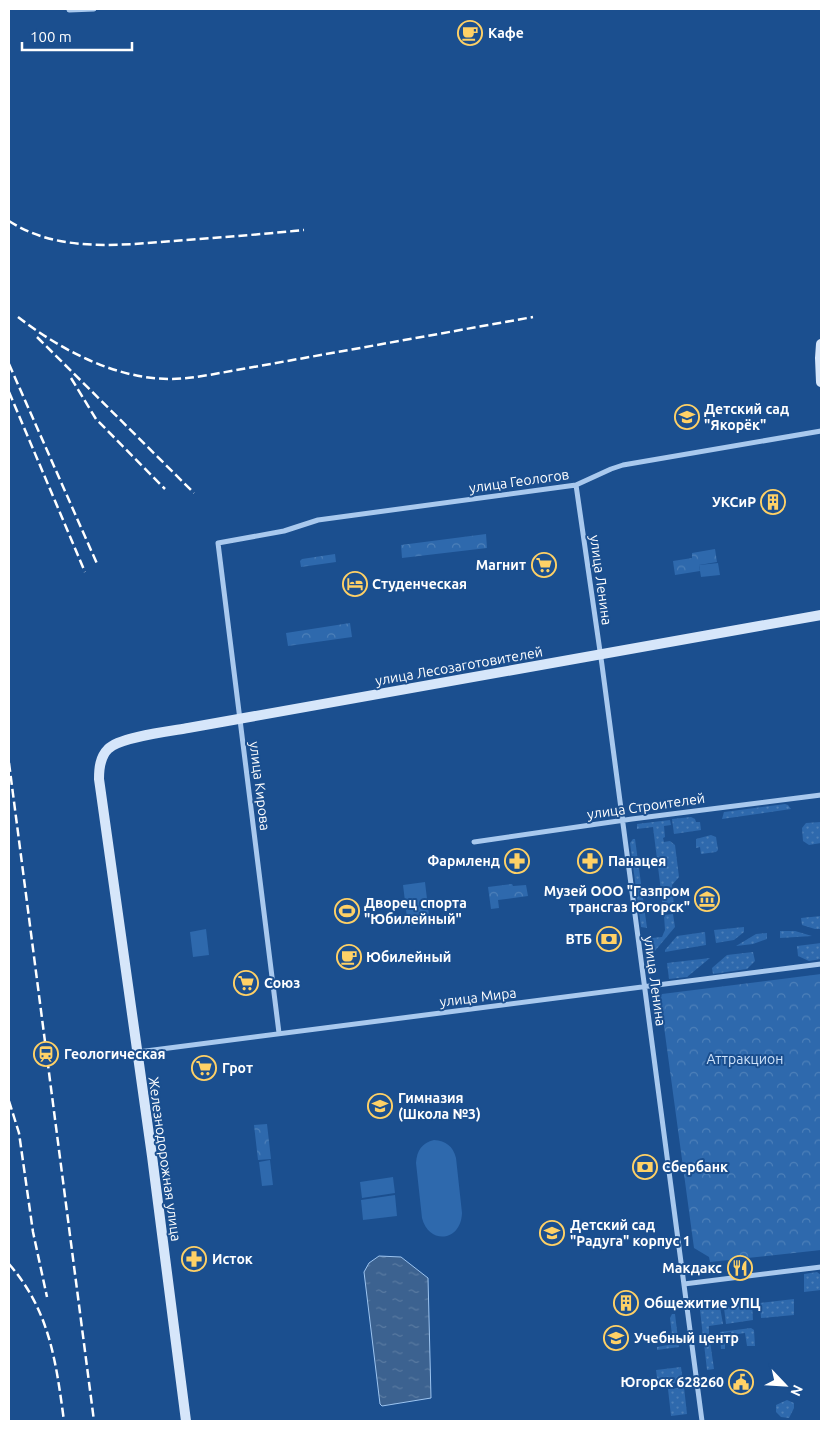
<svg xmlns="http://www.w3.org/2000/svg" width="830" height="1430" viewBox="0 0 830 1430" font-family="Ubuntu,sans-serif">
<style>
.grass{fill:url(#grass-dots)}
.forest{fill:url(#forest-crowns)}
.garden{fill:#2e69ad}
.water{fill:url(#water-ripples);stroke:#9cc4f0}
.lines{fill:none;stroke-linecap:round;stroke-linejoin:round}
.minor{stroke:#a9c9ee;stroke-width:5}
.secondary{stroke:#d6e6fa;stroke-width:10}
.rail{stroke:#fff;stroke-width:2.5;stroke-dasharray:9 4;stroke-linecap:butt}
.labels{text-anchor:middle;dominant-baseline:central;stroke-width:4;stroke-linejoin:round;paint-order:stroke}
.poi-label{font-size:14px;font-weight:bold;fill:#fff;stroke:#1b4f8f;text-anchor:start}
.street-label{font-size:14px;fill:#fff;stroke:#1b4f8f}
.park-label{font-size:14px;fill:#cfe3fa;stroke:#1b4f8f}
</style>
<defs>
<pattern id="grass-dots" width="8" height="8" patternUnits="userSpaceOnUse" patternTransform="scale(1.25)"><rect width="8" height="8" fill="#2e69ad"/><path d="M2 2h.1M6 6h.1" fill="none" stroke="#4d80b9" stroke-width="1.8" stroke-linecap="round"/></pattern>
<pattern id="forest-crowns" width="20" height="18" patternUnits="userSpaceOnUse" patternTransform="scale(1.25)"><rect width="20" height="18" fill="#2e69ad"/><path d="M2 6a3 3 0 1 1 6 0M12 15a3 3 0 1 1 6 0" fill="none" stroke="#4d80b9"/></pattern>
<pattern id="water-ripples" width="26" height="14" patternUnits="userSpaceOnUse" patternTransform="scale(1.25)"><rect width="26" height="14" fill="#3c6290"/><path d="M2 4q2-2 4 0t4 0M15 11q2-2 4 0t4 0" fill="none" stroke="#597aa1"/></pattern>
</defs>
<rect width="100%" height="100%" fill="#1b4f8f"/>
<path class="grass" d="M 785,804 L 788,805 L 791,809 L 722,819 L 724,812 Z
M 691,817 L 695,819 L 696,822 L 700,822 L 701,830 L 674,834 L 672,819 Z
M 670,820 L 671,825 L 664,826 L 665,837 L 663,838 L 664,842 L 670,841 L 675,845 L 679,877 L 672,885 L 674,906 L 663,907 L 653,827 L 637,829 L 637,824 Z
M 821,822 L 821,843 L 809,845 L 803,841 L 802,828 L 806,823 Z
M 711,835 L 716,837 L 718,850 L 716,852 L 701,854 L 700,847 L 696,848 L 696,839 Z
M 633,839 L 635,839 L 647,928 L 641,927 L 630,843 Z
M 673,914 L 675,927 L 654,952 L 652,938 L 662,937 L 665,930 L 664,915 Z
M 821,916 L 821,929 L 815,929 L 802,925 L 801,918 Z
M 744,927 L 744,932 L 734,940 L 716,943 L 714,930 Z
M 780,931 L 795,931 L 812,936 L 780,938 Z
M 705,932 L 706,945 L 665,952 L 665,950 L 677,936 Z
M 767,933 L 767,939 L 753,944 L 736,946 L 756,934 Z
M 821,943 L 821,959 L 809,961 L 798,956 L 797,946 Z
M 753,952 L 755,961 L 747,969 L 713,974 L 712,968 L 727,955 Z
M 710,958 L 687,977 L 669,979 L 667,963 Z
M 817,1272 L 821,1275 L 821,1290 L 804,1292 L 804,1274 Z
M 794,1299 L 794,1315 L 761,1318 L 760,1303 Z
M 752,1304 L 753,1320 L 726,1324 L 724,1308 Z
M 720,1307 L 723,1324 L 709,1326 L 709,1337 L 703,1337 L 700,1310 Z
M 672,1314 L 675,1314 L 679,1347 L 657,1350 L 657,1347 L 673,1344 L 670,1318 Z
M 751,1328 L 754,1330 L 755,1346 L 747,1346 L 745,1333 L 731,1335 L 731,1332 L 725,1333 L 725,1349 L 721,1349 L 720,1332 Z
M 710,1341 L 714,1369 L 707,1370 L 704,1344 L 705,1342 Z
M 681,1367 L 683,1382 L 658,1385 L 656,1370 Z
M 684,1387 L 687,1414 L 671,1416 L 668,1389 Z
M 787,1400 L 794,1403 L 794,1408 L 789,1418 L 781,1417 L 776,1412 L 776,1405 Z"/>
<path class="forest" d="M 486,534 L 487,548 L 402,558 L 401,545 Z
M 715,549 L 717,562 L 699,565 L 700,571 L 675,575 L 673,561 L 692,558 L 692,553 Z
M 335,554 L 336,562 L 301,567 L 300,561 L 302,559 Z
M 350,623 L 352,637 L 288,646 L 286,633 Z
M 512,884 L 513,886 L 526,885 L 528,896 L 498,900 L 499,908 L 491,909 L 488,887 Z
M 821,974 L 821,1250 L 710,1262 L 709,1257 L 694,1248 L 660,997 L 662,994 Z
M 267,1124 L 271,1159 L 258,1160 L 254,1125 Z"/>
<path class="garden" d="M 718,563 L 720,575 L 701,577 L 699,565 Z
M 425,882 L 430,924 L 408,926 L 403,885 Z
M 206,929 L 209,955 L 193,957 L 190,932 Z
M 434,1140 C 446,1141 453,1146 456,1158 L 462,1213 C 461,1242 429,1245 422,1218 L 416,1163 C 417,1150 422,1143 434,1140 Z
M 270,1160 L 273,1185 L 262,1186 L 259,1162 Z
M 393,1177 L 395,1193 L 362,1198 L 360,1182 Z
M 395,1195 L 397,1216 L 363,1220 L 361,1200 Z"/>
<path class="water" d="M 379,1256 L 401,1257 L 428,1278 L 431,1398 L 382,1406 L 380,1404 L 364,1272 L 369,1263 Z"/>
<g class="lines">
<path class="minor" d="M 69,10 L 94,9
M 576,485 L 602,665 L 702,1421
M 474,842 L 632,819 L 821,795
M 279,1033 L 218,543 L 284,531 L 318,520 L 576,485 L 611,469 L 623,465 L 821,431
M 138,1052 L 821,964
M 684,1284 L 821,1267"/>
<path class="secondary" d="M 821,344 L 820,358 L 821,382
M 186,1421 L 152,1156 L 99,779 C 99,768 100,757 108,749 C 119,737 171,731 188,728 L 821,615"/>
<path class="rail" d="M 9,221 C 61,255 128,244 186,240 C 226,237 265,234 304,230
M 18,317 C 61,350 115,379 171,379 C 184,379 196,377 209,375 L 533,317
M 37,337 L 194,493
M 9,364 L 98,566
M 71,378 L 96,419 L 165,489
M 9,392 L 85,572
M 9,763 L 94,1421
M 9,1101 L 19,1133 L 33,1232 L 47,1297
M 9,1264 C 50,1311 56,1362 64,1421"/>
</g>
<defs>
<symbol id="cafe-ring" viewBox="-11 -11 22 22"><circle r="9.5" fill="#1b4f8f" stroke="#ffd166" stroke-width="1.5"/><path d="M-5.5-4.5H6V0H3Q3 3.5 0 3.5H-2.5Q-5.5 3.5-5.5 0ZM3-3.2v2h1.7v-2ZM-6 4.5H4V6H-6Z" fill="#ffd166"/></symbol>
<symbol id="school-ring" viewBox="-11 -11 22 22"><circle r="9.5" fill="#1b4f8f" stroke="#ffd166" stroke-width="1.5"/><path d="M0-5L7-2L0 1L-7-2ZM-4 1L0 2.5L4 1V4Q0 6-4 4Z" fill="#ffd166"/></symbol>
<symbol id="building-ring" viewBox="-11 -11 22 22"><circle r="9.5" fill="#1b4f8f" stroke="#ffd166" stroke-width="1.5"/><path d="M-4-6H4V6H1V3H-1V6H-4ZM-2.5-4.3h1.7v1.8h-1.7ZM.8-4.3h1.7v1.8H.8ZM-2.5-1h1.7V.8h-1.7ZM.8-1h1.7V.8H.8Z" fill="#ffd166"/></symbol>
<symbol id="supermarket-ring" viewBox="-11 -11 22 22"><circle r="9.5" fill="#1b4f8f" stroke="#ffd166" stroke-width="1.5"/><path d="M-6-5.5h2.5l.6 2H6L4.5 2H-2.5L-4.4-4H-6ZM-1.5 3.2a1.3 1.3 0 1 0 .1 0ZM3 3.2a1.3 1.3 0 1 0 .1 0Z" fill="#ffd166"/></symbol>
<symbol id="hotel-ring" viewBox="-11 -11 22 22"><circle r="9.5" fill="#1b4f8f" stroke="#ffd166" stroke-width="1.5"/><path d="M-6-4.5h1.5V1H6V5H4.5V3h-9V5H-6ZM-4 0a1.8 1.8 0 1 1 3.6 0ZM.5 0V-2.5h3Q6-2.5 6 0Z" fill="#ffd166"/></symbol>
<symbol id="pharmacy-ring" viewBox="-11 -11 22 22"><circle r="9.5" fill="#1b4f8f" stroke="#ffd166" stroke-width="1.5"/><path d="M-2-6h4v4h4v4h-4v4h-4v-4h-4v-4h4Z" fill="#ffd166"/></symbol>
<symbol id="museum-ring" viewBox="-11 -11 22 22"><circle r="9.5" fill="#1b4f8f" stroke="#ffd166" stroke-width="1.5"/><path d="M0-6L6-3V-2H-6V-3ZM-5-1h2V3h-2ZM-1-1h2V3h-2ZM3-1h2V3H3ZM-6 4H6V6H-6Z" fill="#ffd166"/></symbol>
<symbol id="stadium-ring" viewBox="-11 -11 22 22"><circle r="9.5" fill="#1b4f8f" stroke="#ffd166" stroke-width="1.5"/><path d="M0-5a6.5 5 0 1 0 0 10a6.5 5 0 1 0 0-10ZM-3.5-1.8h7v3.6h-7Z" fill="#ffd166"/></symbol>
<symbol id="bank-ring" viewBox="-11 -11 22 22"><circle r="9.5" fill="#1b4f8f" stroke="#ffd166" stroke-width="1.5"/><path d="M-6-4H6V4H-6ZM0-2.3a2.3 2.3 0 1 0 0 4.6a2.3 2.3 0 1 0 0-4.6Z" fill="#ffd166"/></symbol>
<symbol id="station-ring" viewBox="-11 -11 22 22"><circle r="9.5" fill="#1b4f8f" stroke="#ffd166" stroke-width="1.5"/><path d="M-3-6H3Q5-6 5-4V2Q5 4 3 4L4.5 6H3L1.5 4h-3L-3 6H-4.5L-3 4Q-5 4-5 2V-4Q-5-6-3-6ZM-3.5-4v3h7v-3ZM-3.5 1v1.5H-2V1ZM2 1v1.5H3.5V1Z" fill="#ffd166"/></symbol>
<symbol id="restaurant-ring" viewBox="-11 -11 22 22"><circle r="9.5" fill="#1b4f8f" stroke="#ffd166" stroke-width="1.5"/><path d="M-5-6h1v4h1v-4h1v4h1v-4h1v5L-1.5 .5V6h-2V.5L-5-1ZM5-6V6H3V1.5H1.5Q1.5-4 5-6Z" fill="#ffd166"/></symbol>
<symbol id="university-ring" viewBox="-11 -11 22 22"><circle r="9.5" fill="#1b4f8f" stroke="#ffd166" stroke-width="1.5"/><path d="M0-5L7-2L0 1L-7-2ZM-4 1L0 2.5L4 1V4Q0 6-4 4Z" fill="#ffd166"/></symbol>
<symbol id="civic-ring" viewBox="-11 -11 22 22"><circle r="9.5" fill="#1b4f8f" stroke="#ffd166" stroke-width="1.5"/><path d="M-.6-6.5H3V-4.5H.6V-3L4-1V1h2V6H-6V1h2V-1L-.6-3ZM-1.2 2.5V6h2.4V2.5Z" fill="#ffd166"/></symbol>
</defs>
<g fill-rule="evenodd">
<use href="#cafe-ring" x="456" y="19" width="28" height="28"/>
<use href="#school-ring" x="673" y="403" width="28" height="28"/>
<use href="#building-ring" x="759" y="488" width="28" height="28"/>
<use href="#supermarket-ring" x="530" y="551" width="28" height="28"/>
<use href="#hotel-ring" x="341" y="570" width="28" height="28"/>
<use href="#pharmacy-ring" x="503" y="847" width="28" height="28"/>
<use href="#pharmacy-ring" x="576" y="847" width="28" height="28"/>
<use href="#museum-ring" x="693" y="885" width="28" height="28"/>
<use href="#stadium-ring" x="333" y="897" width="28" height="28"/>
<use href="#bank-ring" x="595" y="925" width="28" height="28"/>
<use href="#cafe-ring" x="335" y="943" width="28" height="28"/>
<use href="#supermarket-ring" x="232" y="969" width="28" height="28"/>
<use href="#station-ring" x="32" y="1040" width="28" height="28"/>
<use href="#supermarket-ring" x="190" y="1054" width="28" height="28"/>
<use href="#school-ring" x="366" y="1092" width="28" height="28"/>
<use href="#bank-ring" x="631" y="1153" width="28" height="28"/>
<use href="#school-ring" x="538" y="1219" width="28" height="28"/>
<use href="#pharmacy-ring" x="180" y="1245" width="28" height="28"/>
<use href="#restaurant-ring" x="726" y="1254" width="28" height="28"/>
<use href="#building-ring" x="612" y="1289" width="28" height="28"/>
<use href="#university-ring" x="602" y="1324" width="28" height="28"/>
<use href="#civic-ring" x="727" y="1368" width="28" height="28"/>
</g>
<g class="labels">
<g class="poi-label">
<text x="488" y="33">Кафе</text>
<text x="704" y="409">Детский сад<tspan x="704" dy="16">"Якорёк"</tspan></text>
<text x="756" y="502" text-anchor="end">УКСиР</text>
<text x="526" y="565" text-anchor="end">Магнит</text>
<text x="372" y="584">Студенческая</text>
<text x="500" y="861" text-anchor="end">Фармленд</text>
<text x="608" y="861">Панацея</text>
<text x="690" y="891" text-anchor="end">Музей ООО "Газпром<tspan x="690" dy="16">трансгаз Югорск"</tspan></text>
<text x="364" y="903">Дворец спорта<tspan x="364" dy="16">"Юбилейный"</tspan></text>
<text x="592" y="939" text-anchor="end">ВТБ</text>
<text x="366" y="957">Юбилейный</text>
<text x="264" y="983">Союз</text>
<text x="64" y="1054">Геологическая</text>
<text x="222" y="1068">Грот</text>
<text x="398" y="1098">Гимназия<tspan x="398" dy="16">(Школа №3)</tspan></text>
<text x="662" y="1167">Сбербанк</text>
<text x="570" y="1225">Детский сад<tspan x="570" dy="16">"Радуга" корпус 1</tspan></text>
<text x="212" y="1259">Исток</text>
<text x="722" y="1268" text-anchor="end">Макдакс</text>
<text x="644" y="1303">Общежитие УПЦ</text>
<text x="634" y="1338">Учебный центр</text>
<text x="724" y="1382" text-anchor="end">Югорск 628260</text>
</g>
<g class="street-label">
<text transform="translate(519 481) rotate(-8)">улица Геологов</text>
<text transform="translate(601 580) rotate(82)">улица Ленина</text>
<text transform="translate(459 666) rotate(-10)">улица Лесозаготовителей</text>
<text transform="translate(260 786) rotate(83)">улица Кирова</text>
<text transform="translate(646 806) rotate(-8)">улица Строителей</text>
<text transform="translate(655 981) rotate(82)">улица Ленина</text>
<text transform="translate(478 997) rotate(-7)">улица Мира</text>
<text transform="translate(165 1159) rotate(82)">Железнодорожная улица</text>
</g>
<g class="park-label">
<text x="745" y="1059">Аттракцион</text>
</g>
</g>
<rect width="830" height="1430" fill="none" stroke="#ffffff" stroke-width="20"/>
<g transform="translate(785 1385) rotate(115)" stroke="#1b4f8f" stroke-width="4" paint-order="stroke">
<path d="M0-4L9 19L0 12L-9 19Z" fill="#ffffff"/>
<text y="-8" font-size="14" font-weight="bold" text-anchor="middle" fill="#ffffff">N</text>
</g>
<path d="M22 42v8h110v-8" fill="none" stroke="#ffffff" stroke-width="2.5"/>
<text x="30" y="42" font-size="15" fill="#ffffff" stroke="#1b4f8f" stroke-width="4" paint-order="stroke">100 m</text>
</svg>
